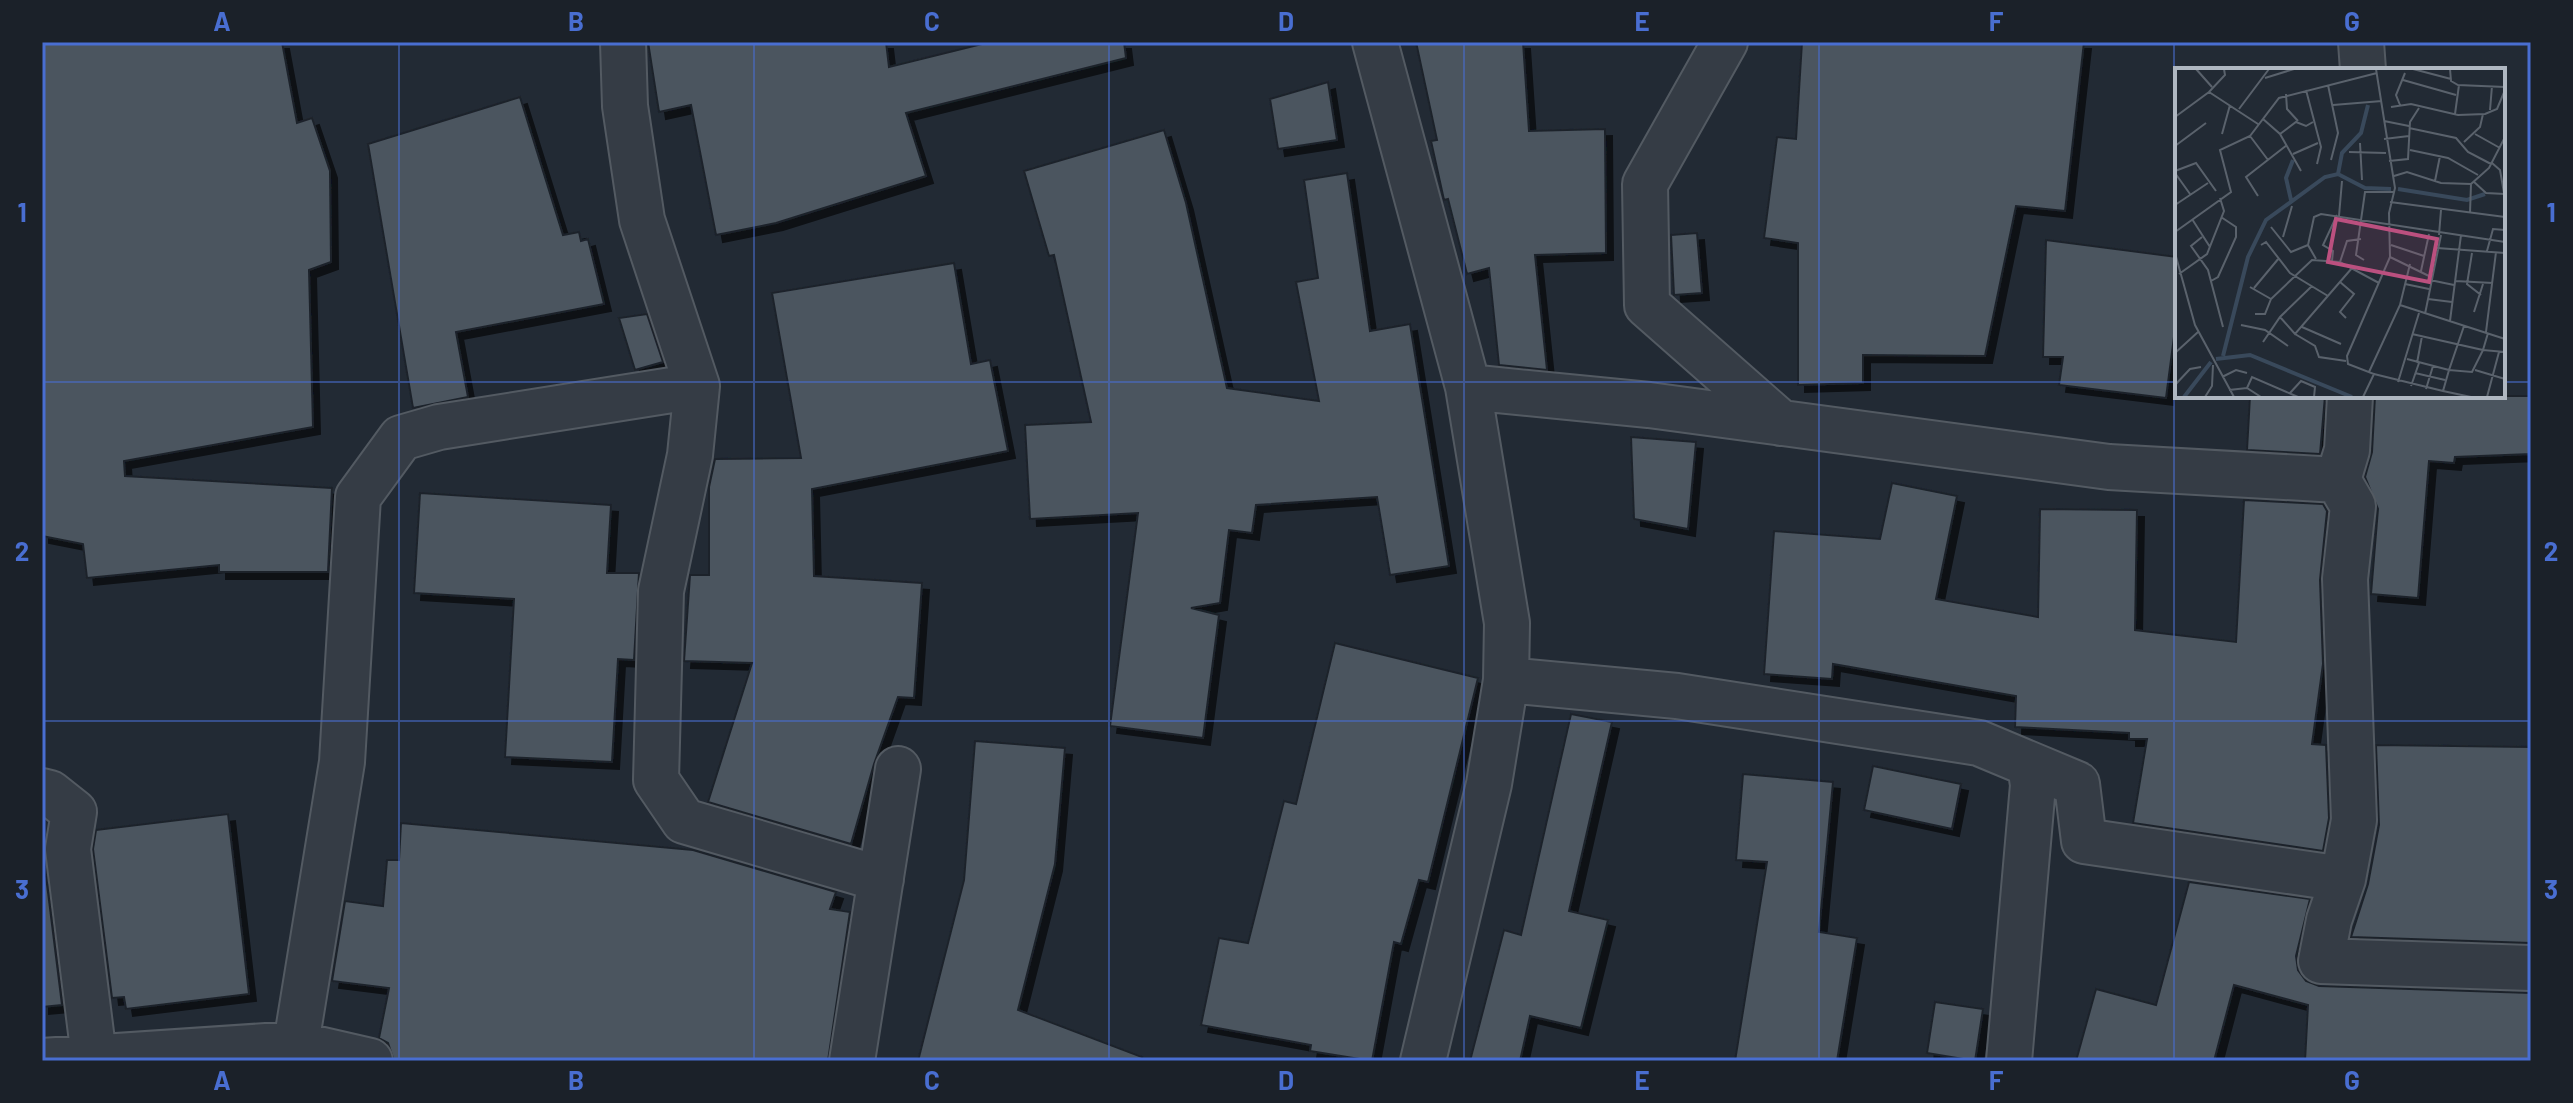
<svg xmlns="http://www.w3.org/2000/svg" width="2573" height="1103" viewBox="0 0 2573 1103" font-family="Barlow,sans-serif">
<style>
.building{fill:#4b555f;stroke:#1d232b;stroke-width:2;filter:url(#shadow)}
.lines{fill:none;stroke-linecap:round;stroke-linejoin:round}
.minor-casing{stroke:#535a62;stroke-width:48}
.minor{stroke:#353c45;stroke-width:44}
.grid{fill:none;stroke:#496ed1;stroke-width:2;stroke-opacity:0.55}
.inset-river{fill:none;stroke:#39495b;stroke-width:4}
.inset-road{fill:none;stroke:#5a626c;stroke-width:2}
.view{fill:#bb507f;fill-opacity:0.15;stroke:#bb507f;stroke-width:4}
.inset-edge{fill:none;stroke:#afb7c1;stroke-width:4}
.neatline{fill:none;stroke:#496ed1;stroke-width:3}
.grid-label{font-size:26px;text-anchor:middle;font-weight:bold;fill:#496ed1}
</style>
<defs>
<filter id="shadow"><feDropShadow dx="7" dy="7" stdDeviation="0" flood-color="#0009"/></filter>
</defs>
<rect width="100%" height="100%" fill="#222a34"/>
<path class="building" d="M 42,42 L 282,42 L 297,123 L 312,118 L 330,171 L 331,262 L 309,270 L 313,427 L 124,461 L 125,476 L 332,488 L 328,572 L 219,572 L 219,565 L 87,578 L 83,544 L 42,536 Z
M 648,42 L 886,42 L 889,67 L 990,42 L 1124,42 L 1126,58 L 906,113 L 926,176 L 776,223 L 716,235 L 691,105 L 659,112 Z
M 1416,42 L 1523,42 L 1529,131 L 1605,129 L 1606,253 L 1535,255 L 1547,370 L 1499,365 L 1489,268 L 1467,274 L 1448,199 L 1444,200 L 1431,141 L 1437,140 Z
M 1802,42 L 2084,42 L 2065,211 L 2016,206 L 1985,356 L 1863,355 L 1863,383 L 1798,385 L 1798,243 L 1764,238 L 1777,137 L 1796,139 Z
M 1328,82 L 1337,140 L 1278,149 L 1270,99 Z
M 520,97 L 563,235 L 579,232 L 581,241 L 588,239 L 604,304 L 456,332 L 468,397 L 413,408 L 368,144 Z
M 1164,130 L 1186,203 L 1227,388 L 1319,401 L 1296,282 L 1318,278 L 1304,180 L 1347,173 L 1370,331 L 1410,324 L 1449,566 L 1390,575 L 1377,497 L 1256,505 L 1252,533 L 1229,530 L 1220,603 L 1191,608 L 1219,615 L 1203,738 L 1110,726 L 1138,513 L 1030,519 L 1025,425 L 1091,422 L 1054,255 L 1049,256 L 1024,171 Z
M 1697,233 L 1702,293 L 1674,295 L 1671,235 Z
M 2046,240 L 2177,257 L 2177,314 L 2166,398 L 2059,385 L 2063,357 L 2043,357 Z
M 954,263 L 971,364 L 990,360 L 1008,451 L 812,489 L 814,576 L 922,583 L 914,698 L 898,697 L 874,764 L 851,844 L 708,802 L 752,663 L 684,661 L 690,575 L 709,575 L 709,487 L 715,459 L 801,458 L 772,293 Z
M 647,314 L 663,362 L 635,370 L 619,318 Z
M 2250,396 L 2325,396 L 2320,454 L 2247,450 Z
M 2375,396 L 2531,396 L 2531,454 L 2455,457 L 2454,463 L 2429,461 L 2418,598 L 2371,594 L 2378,509 L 2365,477 L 2372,452 Z
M 1631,437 L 1696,442 L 1688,529 L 1634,519 Z
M 1892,483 L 1957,496 L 1936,599 L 2038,617 L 2040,509 L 2137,510 L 2135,630 L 2236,642 L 2244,500 L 2323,504 L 2327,511 L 2320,580 L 2323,664 L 2312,744 L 2326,745 L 2329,818 L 2323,851 L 2133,823 L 2147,739 L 2129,739 L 2129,733 L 2015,727 L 2016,696 L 1833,664 L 1832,679 L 1764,674 L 1774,531 L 1880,539 Z
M 420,493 L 611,505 L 607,573 L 639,573 L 634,660 L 618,659 L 612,762 L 505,757 L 514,599 L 414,593 Z
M 1335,643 L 1478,678 L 1428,882 L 1419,880 L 1401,944 L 1394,942 L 1372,1061 L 1310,1051 L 1311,1045 L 1201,1025 L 1219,938 L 1248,943 L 1284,801 L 1296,804 Z
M 1571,714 L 1612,722 L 1569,911 L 1608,920 L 1581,1028 L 1530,1016 L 1520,1061 L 1470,1061 L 1504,930 L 1521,935 Z
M 975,741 L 1065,748 L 1055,864 L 1018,1010 L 1142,1057 L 1141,1061 L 918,1061 L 964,880 Z
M 2376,745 L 2531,747 L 2531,943 L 2351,937 L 2368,884 L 2379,825 Z
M 1873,766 L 1961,784 L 1952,829 L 1864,810 Z
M 1743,774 L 1833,782 L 1819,932 L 1857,938 L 1837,1061 L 1735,1061 L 1767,862 L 1736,860 Z
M 228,814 L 249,994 L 126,1009 L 124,997 L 112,998 L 93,849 L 96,830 Z
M 401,823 L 693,850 L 836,892 L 830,909 L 850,912 L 828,1061 L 394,1061 L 388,1043 L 379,1038 L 389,988 L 332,981 L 345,901 L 383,906 L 387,860 L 399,860 Z
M 42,836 L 45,836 L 43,852 L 62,1005 L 42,1007 Z
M 2189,882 L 2310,899 L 2296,956 L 2298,970 L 2306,981 L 2319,986 L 2531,993 L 2531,1061 L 2305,1061 L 2308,1005 L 2234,985 L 2214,1061 L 2076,1061 L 2096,989 L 2156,1005 Z
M 1935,1002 L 1983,1009 L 1975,1061 L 1927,1053 Z"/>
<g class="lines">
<defs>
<path id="minor" d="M 623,42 L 625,106 L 642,220 L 697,386 L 690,455 L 661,591 L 656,780 L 684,821 L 881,879
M 1375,42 L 1468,387 L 1507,623 L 1506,680 L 1489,784 L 1423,1061
M 1725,42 L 1645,184 L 1647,305 L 1781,423
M 2361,42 L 2363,70
M 1468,387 L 1649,405 L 2109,467 L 2338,480
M 1506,680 L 1677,696 L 1979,743 L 2077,784 L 2084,841 L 2343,879 L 2329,920 L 2321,961 L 2531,968
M 42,791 L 50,793 L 74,812 L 68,849 L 94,1057
M 2343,879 L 2354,820 L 2345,579 L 2353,506 L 2338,480 L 2347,450 L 2350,396
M 296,1044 L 342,762 L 358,497 L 401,438 L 439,427 L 697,386
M 42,1061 L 296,1044 L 370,1061
M 852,1061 L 898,769
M 2009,1061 L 2033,785 L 2030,765"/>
</defs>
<use href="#minor" class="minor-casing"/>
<use href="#minor" class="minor"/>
</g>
<path class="grid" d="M 399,42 L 399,1061M 754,42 L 754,1061M 1109,42 L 1109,1061M 1464,42 L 1464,1061M 1819,42 L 1819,1061M 2174,42 L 2174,1061M 42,382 L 2177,382M 2503,382 L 2531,382M 42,721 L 2531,721"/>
<g transform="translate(2175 68)">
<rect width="330" height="330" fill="#222a34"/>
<path class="inset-river" d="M 163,106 L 167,85 L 186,65 L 193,37M 223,121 L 292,132 L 310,126M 116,132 L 111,110 L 118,92M 48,288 L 73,189 L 91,152 L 150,109 L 163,106 L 190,120 L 216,121M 41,291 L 75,287 L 177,329M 9,329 L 36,294"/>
<path class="inset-road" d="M 21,1 L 37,19M 238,1 L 276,11M 275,1 L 276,13 L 283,17 L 330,19M 90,10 L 119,1M 228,12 L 281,27M 153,17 L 163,65 L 156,92M 131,22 L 146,79 L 142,96M 34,24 L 83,56M 111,26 L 112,41 L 123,53M 158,37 L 207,33M 225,37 L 221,27 L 230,5M 216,39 L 236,36 L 283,47 L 310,46 L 322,41 L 330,22M 64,41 L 94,1M 315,42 L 317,18M 280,46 L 284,17M 0,49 L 34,24 L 50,7 L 49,1M 88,51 L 105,66 L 126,103M 209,53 L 234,58M 234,60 L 281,70 L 293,84 L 316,96M 47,66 L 55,37M 105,66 L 121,54 L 131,58 L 138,54M 300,66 L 325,80M 75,68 L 93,92M 209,71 L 234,68M 289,74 L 305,59 L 308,46M 185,75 L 187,112M 0,78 L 31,55M 235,82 L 273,90 L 303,107M 174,84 L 211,85M 118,86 L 143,75M 214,93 L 233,91 L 235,54 L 244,40M 317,95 L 325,102 L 329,125M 0,103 L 21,95 L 41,123M 0,105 L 15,126M 219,108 L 232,104 L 266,115 L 296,116M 260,113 L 265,88M 298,113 L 311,125 L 330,126M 83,128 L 71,109 L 112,77M 215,134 L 330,149M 0,137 L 33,115M 295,145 L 296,116 L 314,100 L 330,69M 164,148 L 167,113M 17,151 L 35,179M 96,159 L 116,184 L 133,177M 0,164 L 56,124 L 45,82 L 75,68 L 104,30 L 202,5M 264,167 L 266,142M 27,169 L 16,178 L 33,202 L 48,259M 108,169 L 117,138M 86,177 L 91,174 L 115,205 L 153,228M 216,177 L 249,188M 262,180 L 330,185M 312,183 L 318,161 L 330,162M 0,185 L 20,257 L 59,329M 297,185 L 292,216 L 306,227M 215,189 L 256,209M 141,191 L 133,177 L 139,149 L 146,146 L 330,174M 189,192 L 181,187 L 190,124 L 219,124M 157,193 L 158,183 L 148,177 L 162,147M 165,194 L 172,173 L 186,171M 246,203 L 254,166M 4,206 L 32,186 L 49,143 L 45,130M 255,212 L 279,217M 36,213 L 43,209 L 61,169 L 61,159 L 46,149M 280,213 L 318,215M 165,214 L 179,226 L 165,244 L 171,250M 230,216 L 254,221M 75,219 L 96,231M 79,220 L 104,190M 253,231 L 277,234M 225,237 L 330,271M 299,244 L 308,216M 80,246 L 90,246 L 96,231 L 137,192 L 165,194 L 204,215M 250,246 L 266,167M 105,249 L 120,266 L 177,200M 275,253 L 286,167M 66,257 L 90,262 L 113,278M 127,259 L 166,276M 311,264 L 321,184M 120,266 L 140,278 L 144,289 L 171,293M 237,266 L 308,282 L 313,265M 88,274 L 105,249 L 137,218M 0,285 L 23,264M 232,291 L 274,302 L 289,258M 242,295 L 247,268M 300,302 L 330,311M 194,304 L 225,237 L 235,196M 240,305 L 270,312M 199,306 L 268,323 L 274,302 L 297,304 L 308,282 L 330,284M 47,309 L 61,302 L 72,305M 223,314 L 244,245M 0,317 L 15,301 L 26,299M 236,318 L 244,295M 72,320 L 77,309 L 123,329M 251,321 L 258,298M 54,322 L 72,320 L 86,329M 268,323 L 296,329M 115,325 L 126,313 L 140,319 L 139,329M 30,329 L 37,318 L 38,297M 188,329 L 199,306 L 173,296 L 172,288 L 215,189 L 214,145 L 220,120 L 201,1M 312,329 L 324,284"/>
<path class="view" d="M 161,151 L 262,171 L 254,214 L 153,194 Z"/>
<rect width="330" height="330" class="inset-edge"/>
</g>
<rect width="2573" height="1103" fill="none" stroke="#1b2129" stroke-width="88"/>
<rect x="44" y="44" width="2485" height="1015" class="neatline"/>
<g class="grid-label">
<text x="222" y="31">A</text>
<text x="576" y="31">B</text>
<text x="932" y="31">C</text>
<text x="1286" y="31">D</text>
<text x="1642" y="31">E</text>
<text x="1996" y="31">F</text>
<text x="2352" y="31">G</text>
<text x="22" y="222">1</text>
<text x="2551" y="222">1</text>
<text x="22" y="561">2</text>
<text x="2551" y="561">2</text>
<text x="22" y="899">3</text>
<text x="2551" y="899">3</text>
<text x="222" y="1090">A</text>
<text x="576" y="1090">B</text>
<text x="932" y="1090">C</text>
<text x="1286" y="1090">D</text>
<text x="1642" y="1090">E</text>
<text x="1996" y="1090">F</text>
<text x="2352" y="1090">G</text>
</g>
</svg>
